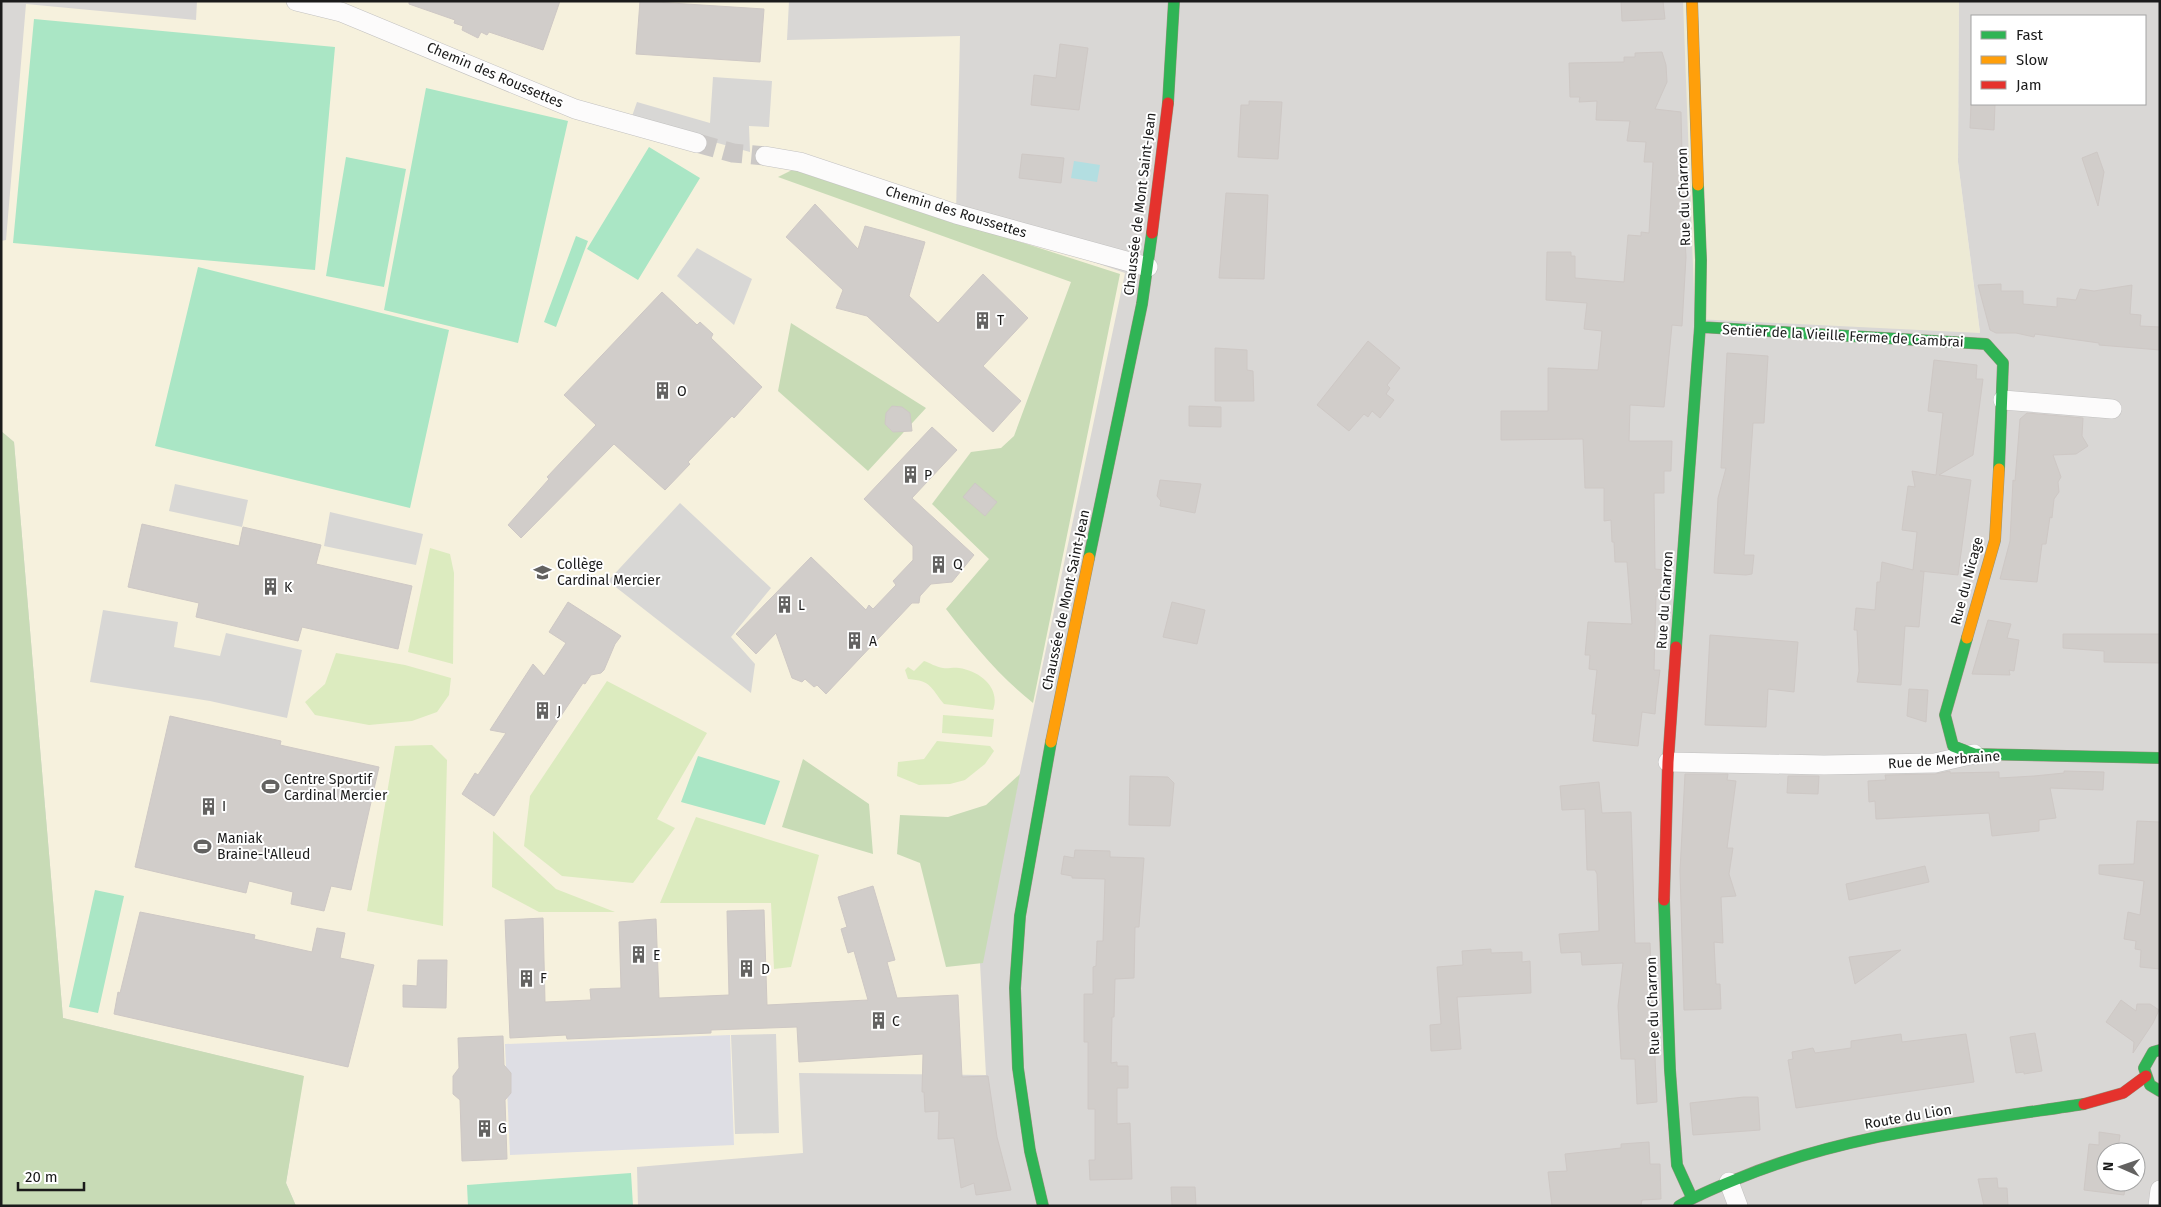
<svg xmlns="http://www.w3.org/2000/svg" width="2161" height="1207" viewBox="0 0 2161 1207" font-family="'Fira Sans',sans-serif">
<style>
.residential{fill:#d9d7d5;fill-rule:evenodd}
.education{fill:#f6f1dd}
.farmland{fill:#edead5}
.grass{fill:#dcebbf}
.forest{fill:#c8dbb6}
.pitch{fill:#aae6c5}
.parking{fill:#d8d7d5}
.plaza{fill:#dedee4}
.water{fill:#b3dee1}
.building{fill:#d1cdca;stroke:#cec8c5}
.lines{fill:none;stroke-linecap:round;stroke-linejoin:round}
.street-tunnel{stroke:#cbc8c6;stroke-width:19;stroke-dasharray:19 9;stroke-linecap:butt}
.street-casing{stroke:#c2c1c0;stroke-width:20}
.fast-casing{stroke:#95937c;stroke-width:12}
.slow-casing{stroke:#95937c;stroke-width:12}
.jam-casing{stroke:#95937c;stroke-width:12}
.street{stroke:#fcfbfb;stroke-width:19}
.fast{stroke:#30b455;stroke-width:11}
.slow{stroke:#ff9f0a;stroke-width:11}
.jam{stroke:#e5322d;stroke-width:11}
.labels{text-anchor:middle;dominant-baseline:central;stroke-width:4;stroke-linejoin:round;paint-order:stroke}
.street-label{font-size:14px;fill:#1b1b1b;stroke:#fff}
.poi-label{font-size:14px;fill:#1b1b1b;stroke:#fff;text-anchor:start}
</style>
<rect width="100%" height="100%" fill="#eae7e4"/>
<path class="residential" d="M 1,1 L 1683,1 L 1980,332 L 1958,162 L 1959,1 L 2160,1 L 2160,1206 L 1,1206 ZM 1972,16 L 2145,16 L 2145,104 L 1972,104 ZM 2106,1152 L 2136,1152 L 2136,1182 L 2106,1182 Z"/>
<path class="education" d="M 197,1 L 789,1 L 787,40 L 960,36 L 956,214 L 1125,273 L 980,963 L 986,1075 L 799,1073 L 803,1153 L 637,1167 L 638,1206 L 296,1206 L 286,1183 L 303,1076 L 63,1018 L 14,442 L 1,431 L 1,241 L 6,240 L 26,4 L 196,20 Z"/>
<path class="farmland" d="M 1683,1 L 1959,1 L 1958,162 L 1980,333 L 1695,319 Z"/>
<path class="grass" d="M 430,548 L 450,554 L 454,573 L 453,664 L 408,652 Z
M 336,653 L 405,665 L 451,678 L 449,695 L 437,712 L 412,721 L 369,725 L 315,715 L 305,702 L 325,684 Z
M 924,661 C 930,663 936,667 943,668 C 948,669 953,667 959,668 C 980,671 1001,688 993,710 L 944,704 C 930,687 932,681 908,679 L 905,670 L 908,667 L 914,671 Z
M 607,681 L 707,733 L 657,819 L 675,828 L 633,883 L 562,876 L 524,846 L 530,796 Z
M 943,715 L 994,719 L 992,737 L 942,733 Z
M 937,741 L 990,746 L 994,751 L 985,764 L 965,780 L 950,784 L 919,785 L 897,776 L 898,762 L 924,759 Z
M 432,745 L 447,760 L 443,926 L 367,911 L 395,746 Z
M 696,817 L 819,855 L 791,967 L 774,969 L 771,903 L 660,903 Z
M 493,831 L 556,889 L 615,912 L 539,912 L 492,887 Z"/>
<path class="forest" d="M 794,169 L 1120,274 L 1033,703 C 999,676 972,643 946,609 L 989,559 L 932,504 L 971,452 L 1001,448 L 1014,436 L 1071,282 L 778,177 Z
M 791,323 L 926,408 L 868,471 L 778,391 Z
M 1,431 L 14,442 L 63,1018 L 304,1076 L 286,1183 L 296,1206 L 1,1206 Z
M 803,759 L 869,804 L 873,854 L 782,827 Z
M 1020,774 L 983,963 L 946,967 L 920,863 L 897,854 L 900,815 L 948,817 L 986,805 Z"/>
<path class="pitch" d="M 34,19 L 335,47 L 315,270 L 13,243 Z
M 426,88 L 568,121 L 518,343 L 384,310 Z
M 649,147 L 700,178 L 638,280 L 587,249 Z
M 346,157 L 406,169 L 384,287 L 326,276 Z
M 576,236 L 588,241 L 556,327 L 544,322 Z
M 198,267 L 449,330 L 410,508 L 155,446 Z
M 698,756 L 780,781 L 765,825 L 681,802 Z
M 95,890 L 124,896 L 98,1013 L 69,1007 Z
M 631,1173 L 633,1206 L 468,1206 L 467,1185 Z"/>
<path class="parking" d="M 713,77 L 772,81 L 769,127 L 749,126 L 750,152 L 631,119 L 637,102 L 710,123 Z
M 697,248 L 752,279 L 734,325 L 677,276 Z
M 175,484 L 248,500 L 242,527 L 169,511 Z
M 680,503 L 771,588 L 731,637 L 755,664 L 751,693 L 608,581 Z
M 330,512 L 423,534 L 416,565 L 324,546 Z
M 103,610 L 178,622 L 174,647 L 220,656 L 226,633 L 302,650 L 287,718 L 210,701 L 90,682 Z
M 776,1034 L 779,1133 L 735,1134 L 731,1035 Z"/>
<path class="plaza" d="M 730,1035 L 734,1145 L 510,1155 L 505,1044 Z"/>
<path class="water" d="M 1074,161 L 1100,165 L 1097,182 L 1071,178 Z"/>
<path class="building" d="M 409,1 L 560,1 L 543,50 L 489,32 L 487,35 L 481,32 L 478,38 L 462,30 L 463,26 L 454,23 L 455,20 L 409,4 Z
M 640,1 L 764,9 L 760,62 L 636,54 Z
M 1621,1 L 1663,1 L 1665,19 L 1622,21 Z
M 1060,44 L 1088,48 L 1079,110 L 1031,105 L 1034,75 L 1056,78 Z
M 1662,52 L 1666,65 L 1667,82 L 1655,109 L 1681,112 L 1684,239 L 1685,239 L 1686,257 L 1682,326 L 1672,325 L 1664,407 L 1630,405 L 1629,441 L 1672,441 L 1671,471 L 1664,471 L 1664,493 L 1654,493 L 1655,569 L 1665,570 L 1665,596 L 1656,596 L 1654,670 L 1660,670 L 1656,702 L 1655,714 L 1642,712 L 1638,746 L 1593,741 L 1596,714 L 1592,714 L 1597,670 L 1589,669 L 1590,655 L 1585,655 L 1588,622 L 1632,624 L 1627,562 L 1615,562 L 1614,542 L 1612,542 L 1611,520 L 1604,521 L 1604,488 L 1585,488 L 1583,439 L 1501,440 L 1501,411 L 1548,411 L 1548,368 L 1598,370 L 1602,331 L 1584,329 L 1587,303 L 1546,300 L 1547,252 L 1571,252 L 1571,256 L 1575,256 L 1575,278 L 1624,282 L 1628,235 L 1641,236 L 1641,232 L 1649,233 L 1653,162 L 1644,162 L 1646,142 L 1627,141 L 1630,121 L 1596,120 L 1597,101 L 1579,102 L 1580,97 L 1570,97 L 1569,63 L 1624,62 L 1624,57 L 1635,57 L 1635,53 Z
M 1249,101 L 1282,102 L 1278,159 L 1238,157 L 1241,105 L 1249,105 Z
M 1971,104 L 1995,104 L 1994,130 L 1970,128 Z
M 2097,152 L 2104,172 L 2098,206 L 2082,158 Z
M 1022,154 L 1064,158 L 1061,183 L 1019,178 Z
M 1226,193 L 1268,195 L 1264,279 L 1219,278 Z
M 815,204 L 858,249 L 865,226 L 925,242 L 909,296 L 938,323 L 983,274 L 1028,318 L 983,366 L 1021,401 L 993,432 L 867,316 L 836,308 L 843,290 L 786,237 Z
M 2001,284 L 2001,291 L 2023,291 L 2023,304 L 2057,307 L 2057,298 L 2076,300 L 2080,289 L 2094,291 L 2132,285 L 2130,314 L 2141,315 L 2140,326 L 2160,327 L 2160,350 L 2099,345 L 2099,343 L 2035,334 L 2034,337 L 2016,333 L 1996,333 L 1990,330 L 1978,285 Z
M 662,292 L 697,325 L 700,322 L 713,334 L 711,338 L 762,387 L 734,418 L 732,416 L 688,462 L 690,464 L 665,490 L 614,444 L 521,538 L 508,525 L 549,479 L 547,477 L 596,425 L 564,395 Z
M 1368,341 L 1400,368 L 1387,385 L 1390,388 L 1386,394 L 1394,400 L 1380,418 L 1372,411 L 1368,417 L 1364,414 L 1349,431 L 1317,405 Z
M 1215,348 L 1247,350 L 1247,370 L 1253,371 L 1254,401 L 1215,401 Z
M 1727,353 L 1768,356 L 1764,423 L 1753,423 L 1744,555 L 1754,555 L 1752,574 L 1746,575 L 1714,573 L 1718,498 L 1726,468 L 1721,468 Z
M 1934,360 L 1977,365 L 1976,379 L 1983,379 L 1973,455 L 1939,475 L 1971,480 L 1958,575 L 1920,571 L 1924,572 L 1919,627 L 1905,626 L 1901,685 L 1857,682 L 1859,671 L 1857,630 L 1854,630 L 1856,608 L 1875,610 L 1877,582 L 1880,582 L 1882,562 L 1913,570 L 1917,532 L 1902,530 L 1908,486 L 1915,487 L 1912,471 L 1936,475 L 1943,413 L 1928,411 Z
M 892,406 L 902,407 L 910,413 L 912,431 L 893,432 L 885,424 L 886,413 Z
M 1189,406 L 1221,407 L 1221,427 L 1189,426 Z
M 2027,413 L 2083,418 L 2082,436 L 2088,446 L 2076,454 L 2053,455 L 2061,477 L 2058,482 L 2059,492 L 2054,499 L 2052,518 L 2050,517 L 2046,544 L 2042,544 L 2037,582 L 2000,579 L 2010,541 L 2013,480 L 2015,481 L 2020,419 Z
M 932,427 L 957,450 L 912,498 L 974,555 L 952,582 L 931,584 L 920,596 L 919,603 L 912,603 L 826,694 L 817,685 L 814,687 L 805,679 L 802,682 L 792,678 L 776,633 L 756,654 L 736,634 L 811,557 L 866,610 L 869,605 L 873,609 L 896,585 L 893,581 L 913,560 L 913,546 L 864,499 Z
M 1160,480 L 1201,484 L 1195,513 L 1160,506 L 1161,501 L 1157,496 Z
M 975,483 L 997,502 L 985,516 L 963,497 Z
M 142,524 L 239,546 L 243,527 L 321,545 L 316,564 L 412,586 L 398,649 L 302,627 L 298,641 L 196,617 L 199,603 L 128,587 Z
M 568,602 L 621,636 L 615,644 L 604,670 L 601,673 L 591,675 L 585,684 L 583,683 L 494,816 L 462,794 L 475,773 L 478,775 L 506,733 L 490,730 L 533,664 L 544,676 L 566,643 L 549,632 Z
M 1172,602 L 1205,610 L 1197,644 L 1163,637 Z
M 1988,620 L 2011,624 L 2007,638 L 2019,640 L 2014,671 L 2009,670 L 2010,675 L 1972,674 Z
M 2063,634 L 2160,634 L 2160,663 L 2104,662 L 2104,651 L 2063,648 Z
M 1710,635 L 1798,642 L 1794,692 L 1768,689 L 1766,727 L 1705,725 Z
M 1909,689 L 1928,690 L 1926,722 L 1907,716 Z
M 170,716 L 281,741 L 280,745 L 379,767 L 351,890 L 331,886 L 324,911 L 291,904 L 293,892 L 249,881 L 246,893 L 135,867 Z
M 1950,771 L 1950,773 L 1999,772 L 1999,778 L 2034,776 L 2064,773 L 2064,771 L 2104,772 L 2103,790 L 2050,788 L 2056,818 L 2039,820 L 2039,831 L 1992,836 L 1989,813 L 1876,819 L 1875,801 L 1869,802 L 1868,781 L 1886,780 L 1885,775 L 1935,774 Z
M 1685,774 L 1728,774 L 1727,780 L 1736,781 L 1727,848 L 1733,848 L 1729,874 L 1736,896 L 1721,897 L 1723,943 L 1714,942 L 1716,984 L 1720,984 L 1721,1009 L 1684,1010 L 1680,871 Z
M 1130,776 L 1168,777 L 1174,783 L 1170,826 L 1129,825 Z
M 1788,776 L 1819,776 L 1818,794 L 1787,793 Z
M 1599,782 L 1602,813 L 1631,812 L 1635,943 L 1650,943 L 1657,1102 L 1637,1104 L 1635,1059 L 1621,1059 L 1618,1006 L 1623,963 L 1582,965 L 1581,952 L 1561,953 L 1559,934 L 1599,931 L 1597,874 L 1595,870 L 1587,870 L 1585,809 L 1562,810 L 1560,786 Z
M 2137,821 L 2160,822 L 2160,969 L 2140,967 L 2141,950 L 2135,949 L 2136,941 L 2124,939 L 2128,912 L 2140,915 L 2144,881 L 2099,874 L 2099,865 L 2134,864 Z
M 1075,850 L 1110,851 L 1110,857 L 1144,858 L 1139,927 L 1135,927 L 1134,978 L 1115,979 L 1114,1017 L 1112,1017 L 1111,1063 L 1117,1062 L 1117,1066 L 1128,1066 L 1128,1088 L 1117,1088 L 1117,1124 L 1130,1123 L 1132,1179 L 1090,1180 L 1089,1160 L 1095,1160 L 1095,1109 L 1088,1109 L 1088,1042 L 1084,1042 L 1084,994 L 1093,994 L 1093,967 L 1096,966 L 1097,941 L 1103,941 L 1105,879 L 1072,878 L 1072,876 L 1061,874 L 1064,856 L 1074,858 Z
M 1925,866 L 1929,882 L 1849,900 L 1846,884 Z
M 873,886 L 895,960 L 887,962 L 897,998 L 958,995 L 962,1077 L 988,1076 L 997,1137 L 1011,1190 L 976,1195 L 974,1183 L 961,1188 L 954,1138 L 938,1139 L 939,1111 L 925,1112 L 924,1092 L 922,1092 L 923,1054 L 799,1062 L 797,1027 L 711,1030 L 711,1033 L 567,1039 L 566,1035 L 510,1038 L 505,920 L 543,918 L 545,1002 L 591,1000 L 590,989 L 621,988 L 619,922 L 656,919 L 659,998 L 729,995 L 727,911 L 764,910 L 767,1005 L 868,1000 L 854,951 L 848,953 L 841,929 L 847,927 L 838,897 Z
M 140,912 L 255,935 L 254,939 L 312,952 L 317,928 L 345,933 L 340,958 L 374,965 L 348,1067 L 114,1014 L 118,992 L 120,993 Z
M 1491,949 L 1491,953 L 1522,952 L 1522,962 L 1530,961 L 1531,993 L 1457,997 L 1461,1049 L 1431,1051 L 1430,1025 L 1441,1024 L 1437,967 L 1463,965 L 1462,951 Z
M 1901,950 L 1872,972 L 1855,984 L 1849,957 Z
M 418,960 L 447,960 L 446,1008 L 403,1007 L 403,985 L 417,986 Z
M 2121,1000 L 2136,1011 L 2137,1004 L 2150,1004 L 2159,1010 L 2153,1023 L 2133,1053 L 2134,1042 L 2106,1022 Z
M 2035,1033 L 2042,1071 L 2024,1074 L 2024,1072 L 2016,1073 L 2010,1037 Z
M 1901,1034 L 1902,1042 L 1966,1034 L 1974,1082 L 1796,1108 L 1788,1060 L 1793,1059 L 1792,1052 L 1813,1048 L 1815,1053 L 1851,1048 L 1851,1041 Z
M 503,1036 L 504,1065 L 511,1073 L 511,1093 L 505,1100 L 507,1159 L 462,1161 L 460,1100 L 453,1094 L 453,1076 L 459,1068 L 458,1038 Z
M 1744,1097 L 1758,1097 L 1760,1130 L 1693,1135 L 1690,1103 Z
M 2099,1132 L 2120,1135 L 2118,1149 L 2128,1152 L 2106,1152 L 2106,1182 L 2126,1182 L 2124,1195 L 2084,1190 L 2089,1144 L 2099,1145 Z
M 1649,1142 L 1650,1164 L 1660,1164 L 1661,1199 L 1642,1200 L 1641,1205 L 1627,1206 L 1552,1206 L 1548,1172 L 1567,1171 L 1565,1154 L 1621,1148 L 1621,1144 Z
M 1997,1178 L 1998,1188 L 2007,1188 L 2008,1206 L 1984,1206 L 1978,1179 Z
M 1171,1187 L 1195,1187 L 1196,1206 L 1172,1206 Z"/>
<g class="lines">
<path class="street-tunnel" d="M 697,143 L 733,153 L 765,156"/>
<defs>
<path id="street" d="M 296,1 L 341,12 L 575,109 L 697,143
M 765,156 L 800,162 L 956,214 L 1148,267
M 2003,400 L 2112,409
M 1668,762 L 1824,765 L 1935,763 L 1974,754
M 1729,1182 L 1738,1206
M 2158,1206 L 2160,1190"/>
<path id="fast" d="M 1168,103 L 1174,1
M 1700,327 L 1986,344 L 2003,363 L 1999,469
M 1089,558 L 1142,304 L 1152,233
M 1967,638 L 1945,715 L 1953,746 L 1974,754 L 2160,758
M 1676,647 L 1700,327 L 1701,260 L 1698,185
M 1664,900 L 1670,1070 L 1677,1165 L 1692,1198
M 2160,1050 L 2153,1052 L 2144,1068 L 2150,1085 L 2160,1091
M 1043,1206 L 1030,1151 L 1018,1068 L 1015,988 L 1020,916 L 1051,742
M 1679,1206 C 1697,1195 1717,1187 1737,1179 C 1847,1133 1968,1122 2084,1104"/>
<path id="slow" d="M 1692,1 L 1698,185
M 1967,638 L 1995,540 L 1999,469
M 1051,742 L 1089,558"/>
<path id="jam" d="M 1152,233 L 1168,103
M 1664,900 L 1668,762 L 1676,647
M 2084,1104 L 2123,1093 L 2146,1076"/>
</defs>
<use href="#street" class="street-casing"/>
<use href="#fast" class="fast-casing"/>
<use href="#slow" class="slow-casing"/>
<use href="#jam" class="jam-casing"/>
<use href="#street" class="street"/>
<use href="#fast" class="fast"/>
<use href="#slow" class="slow"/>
<use href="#jam" class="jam"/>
</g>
<defs>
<symbol id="building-bare" viewBox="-9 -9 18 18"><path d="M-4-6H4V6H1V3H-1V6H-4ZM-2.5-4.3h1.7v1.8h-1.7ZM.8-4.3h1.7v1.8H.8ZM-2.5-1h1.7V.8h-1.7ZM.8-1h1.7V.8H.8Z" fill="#636261" stroke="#fff" stroke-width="2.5" paint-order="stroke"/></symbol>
<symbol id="school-bare" viewBox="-9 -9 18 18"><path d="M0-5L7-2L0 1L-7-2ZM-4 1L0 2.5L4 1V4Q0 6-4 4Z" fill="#636261" stroke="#fff" stroke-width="2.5" paint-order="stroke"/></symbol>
<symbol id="stadium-bare" viewBox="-9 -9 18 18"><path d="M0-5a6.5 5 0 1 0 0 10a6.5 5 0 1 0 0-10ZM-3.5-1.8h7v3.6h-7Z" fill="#636261" stroke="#fff" stroke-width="2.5" paint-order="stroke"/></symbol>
</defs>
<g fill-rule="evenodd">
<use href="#building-bare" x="970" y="308" width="25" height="25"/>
<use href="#building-bare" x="650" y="378" width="25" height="25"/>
<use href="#building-bare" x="898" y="462" width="25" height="25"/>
<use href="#building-bare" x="926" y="552" width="25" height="25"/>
<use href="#school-bare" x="530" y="560" width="25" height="25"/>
<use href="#building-bare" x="258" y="574" width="25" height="25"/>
<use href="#building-bare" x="772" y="592" width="25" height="25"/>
<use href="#building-bare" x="842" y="628" width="25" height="25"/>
<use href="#building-bare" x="530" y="698" width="25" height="25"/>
<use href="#stadium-bare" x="258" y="774" width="25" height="25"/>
<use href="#building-bare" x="196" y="794" width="25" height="25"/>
<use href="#stadium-bare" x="190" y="834" width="25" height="25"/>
<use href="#building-bare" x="626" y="942" width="25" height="25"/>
<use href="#building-bare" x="734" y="956" width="25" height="25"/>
<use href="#building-bare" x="514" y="966" width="25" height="25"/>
<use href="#building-bare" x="866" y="1008" width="25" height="25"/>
<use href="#building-bare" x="472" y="1116" width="25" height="25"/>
</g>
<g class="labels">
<g class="street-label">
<text transform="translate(495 75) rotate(23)">Chemin des Roussettes</text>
<text transform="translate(1684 197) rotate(-92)">Rue du Charron</text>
<text transform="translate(1140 204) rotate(-83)">Chaussée de Mont Saint-Jean</text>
<text transform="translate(956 212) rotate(17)">Chemin des Roussettes</text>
<text transform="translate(1843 336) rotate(3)">Sentier de la Vieille Ferme de Cambrai</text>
<text transform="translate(1967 581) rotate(-75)">Rue du Nicage</text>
<text transform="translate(1066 600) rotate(-78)">Chaussée de Mont Saint-Jean</text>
<text transform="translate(1665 600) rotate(-86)">Rue du Charron</text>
<text transform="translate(1944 760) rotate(-4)">Rue de Merbraine</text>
<text transform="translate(1653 1006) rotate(-92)">Rue du Charron</text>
<text transform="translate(1908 1117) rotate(-10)">Route du Lion</text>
</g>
<g class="poi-label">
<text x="997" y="320">T</text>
<text x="677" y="391">O</text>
<text x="924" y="475">P</text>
<text x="557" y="564">Collège<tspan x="557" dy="16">Cardinal Mercier</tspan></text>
<text x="953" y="564">Q</text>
<text x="284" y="587">K</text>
<text x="798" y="605">L</text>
<text x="869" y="641">A</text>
<text x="557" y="711">J</text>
<text x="284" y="779">Centre Sportif<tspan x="284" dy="16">Cardinal Mercier</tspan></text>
<text x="222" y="806">I</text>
<text x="217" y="838">Maniak<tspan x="217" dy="16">Braine-l'Alleud</tspan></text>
<text x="653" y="955">E</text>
<text x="761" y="969">D</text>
<text x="540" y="978">F</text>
<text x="892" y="1021">C</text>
<text x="498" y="1128">G</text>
</g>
</g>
<rect width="2161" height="1207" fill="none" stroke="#1b1b1b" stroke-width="5"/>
<rect x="1971" y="15" width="175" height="90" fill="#ffffff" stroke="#a4a4a4"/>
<rect x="1981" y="31" width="25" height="8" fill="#30b455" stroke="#a4a4a4"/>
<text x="2016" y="40" font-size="15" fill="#1b1b1b">Fast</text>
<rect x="1981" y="56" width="25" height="8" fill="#ff9f0a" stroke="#a4a4a4"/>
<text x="2016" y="65" font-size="15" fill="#1b1b1b">Slow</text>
<rect x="1981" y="81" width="25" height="8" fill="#e5322d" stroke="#a4a4a4"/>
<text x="2016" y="90" font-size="15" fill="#1b1b1b">Jam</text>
<g transform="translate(2121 1167) rotate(272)"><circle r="24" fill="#ffffff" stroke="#a4a4a4"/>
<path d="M0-4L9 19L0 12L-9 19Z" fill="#636261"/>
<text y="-8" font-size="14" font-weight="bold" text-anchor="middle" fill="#1b1b1b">N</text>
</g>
<path d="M18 1182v8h66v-8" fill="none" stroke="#1b1b1b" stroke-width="2.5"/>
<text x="25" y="1182" font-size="15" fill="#1b1b1b" stroke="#ffffff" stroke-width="4" paint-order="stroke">20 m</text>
</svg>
